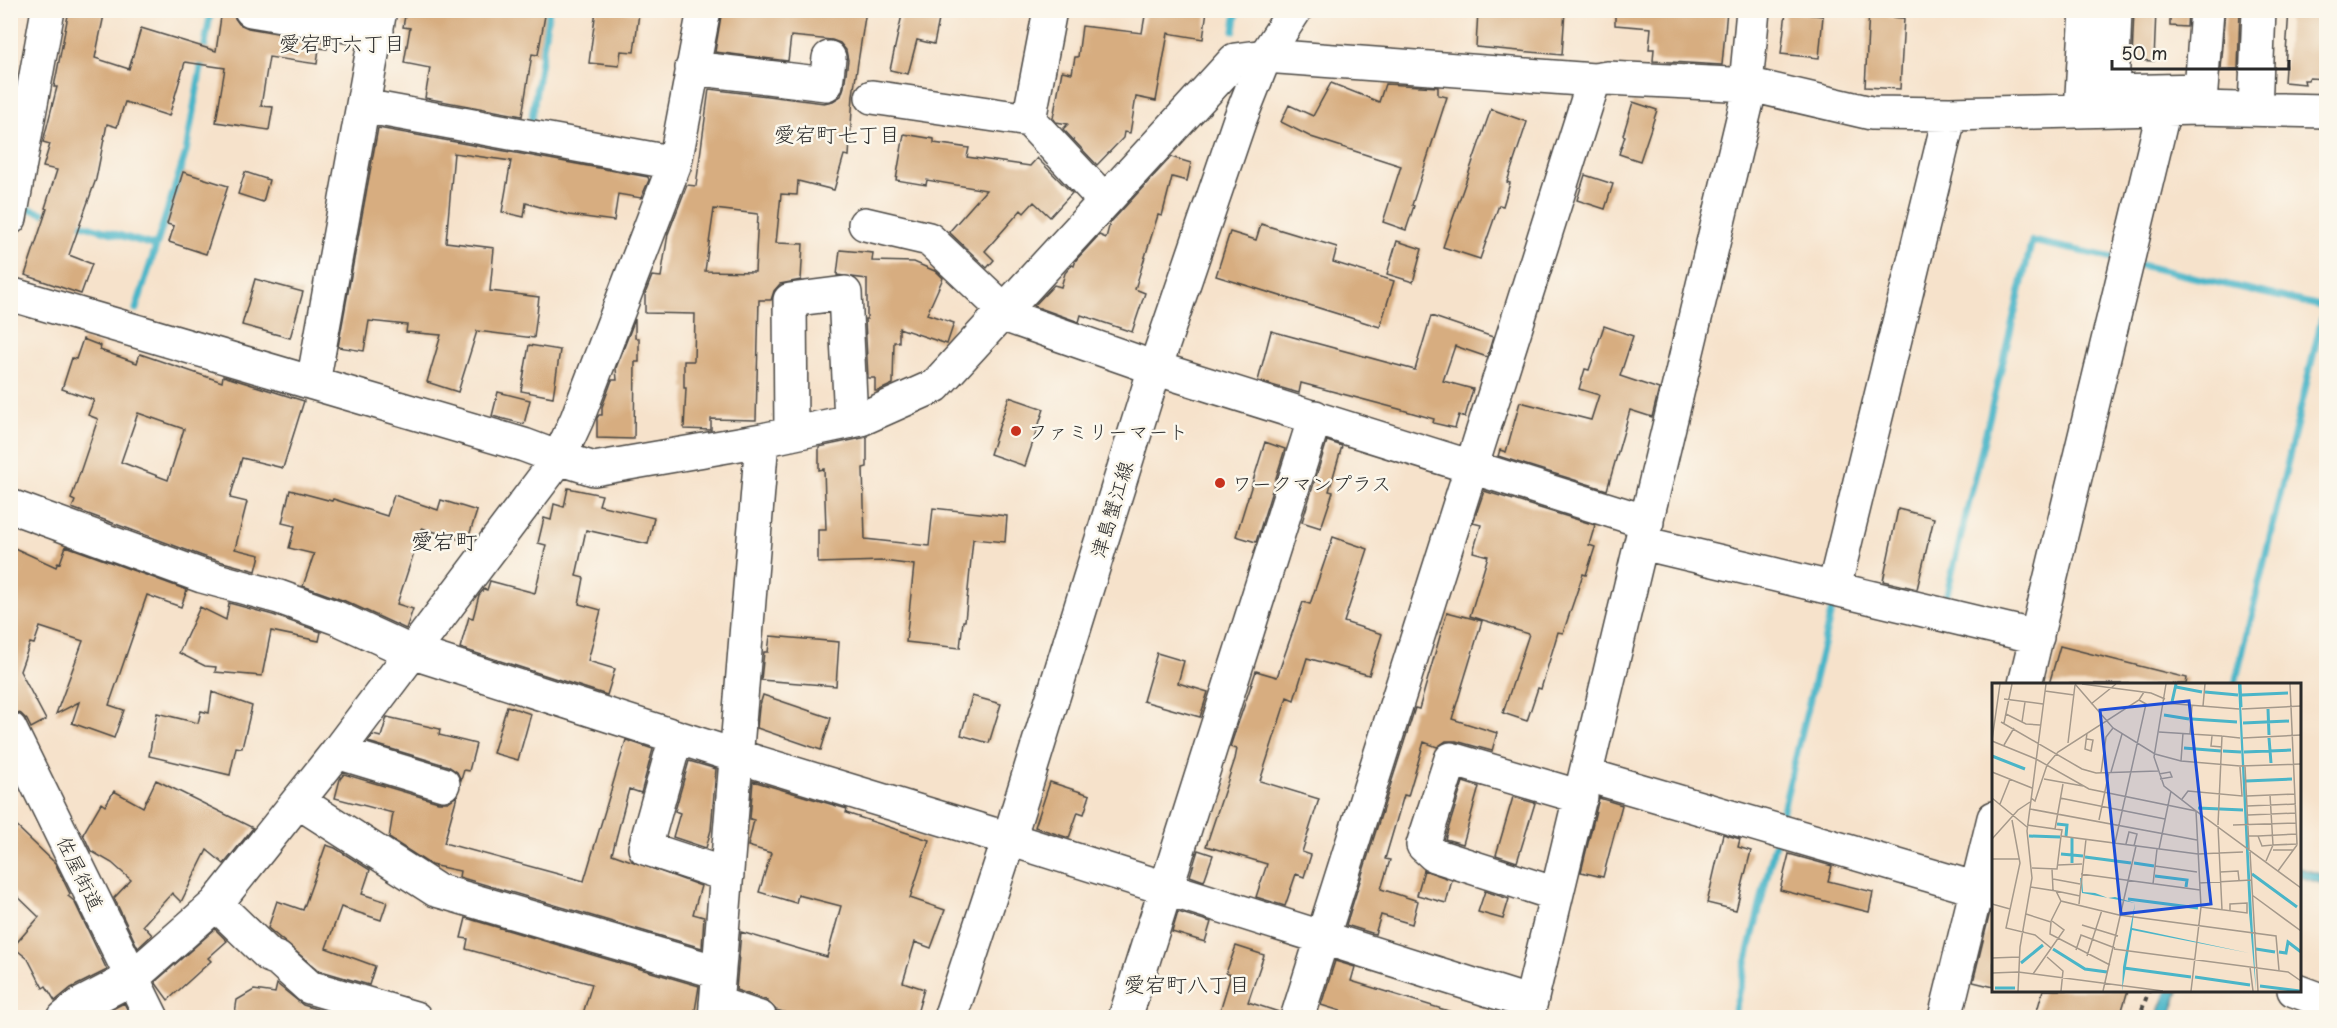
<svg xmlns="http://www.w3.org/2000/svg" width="2337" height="1028" viewBox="0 0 2337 1028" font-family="'Playpen Sans','Klee One',sans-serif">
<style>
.water{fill:#4ab5c8;stroke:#3a707a;stroke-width:1.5}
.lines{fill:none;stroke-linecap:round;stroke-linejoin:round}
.stream{stroke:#4ab5c8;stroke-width:7}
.building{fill:#d7ad80;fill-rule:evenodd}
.minor-casing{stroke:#494643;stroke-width:36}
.major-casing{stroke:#494643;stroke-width:36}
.path{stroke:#494643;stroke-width:4;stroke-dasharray:4.5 4.5;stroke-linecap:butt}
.minor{stroke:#fff;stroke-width:33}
.major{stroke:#fff;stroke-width:33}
.poi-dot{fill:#c8321e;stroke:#fbf7ec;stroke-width:2}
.labels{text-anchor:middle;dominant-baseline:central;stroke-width:5;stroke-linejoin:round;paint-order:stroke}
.poi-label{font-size:20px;fill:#2b2b2b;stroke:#fbf7ec;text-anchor:start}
.street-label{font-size:20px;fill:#2b2b2b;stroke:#fbf7ec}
.neighbourhood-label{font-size:21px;fill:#2b2b2b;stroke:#fbf7ec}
.quarter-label{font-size:22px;fill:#2b2b2b;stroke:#fbf7ec}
.inset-river{fill:none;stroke:#4ab5c8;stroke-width:3}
.inset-road{fill:none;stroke:#a5998b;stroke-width:1.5}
.view{fill:#1d4ed8;fill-opacity:0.15;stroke:#1d4ed8;stroke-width:3}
.inset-edge{fill:none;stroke:#2b2b2b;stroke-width:3}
</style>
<rect width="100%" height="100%" fill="#fbf7ec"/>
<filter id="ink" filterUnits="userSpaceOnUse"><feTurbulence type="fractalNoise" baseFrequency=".0167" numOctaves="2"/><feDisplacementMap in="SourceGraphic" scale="12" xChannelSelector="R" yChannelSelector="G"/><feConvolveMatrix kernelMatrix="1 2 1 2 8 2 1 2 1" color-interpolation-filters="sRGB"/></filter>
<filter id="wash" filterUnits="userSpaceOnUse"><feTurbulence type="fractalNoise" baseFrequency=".008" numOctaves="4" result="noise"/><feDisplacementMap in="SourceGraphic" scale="24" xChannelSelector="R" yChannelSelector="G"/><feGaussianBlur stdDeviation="1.35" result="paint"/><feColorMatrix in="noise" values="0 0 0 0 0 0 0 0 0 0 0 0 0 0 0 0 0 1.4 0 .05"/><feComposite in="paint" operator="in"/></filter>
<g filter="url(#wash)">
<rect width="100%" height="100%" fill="#f6e2cb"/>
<path class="water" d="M 2300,868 L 2326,876 L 2326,885 L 2300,877 Z
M 2167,991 L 2179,991 L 2170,1017 L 2157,1017 Z"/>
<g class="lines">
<path class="stream" d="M 1234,31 L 1237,10
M 530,129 L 549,10
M 26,208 L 52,216
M 71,221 L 156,246
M 2140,265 L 2325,307
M 136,309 L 186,152 L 211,10
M 1944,606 L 2032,241 L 2113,258
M 2235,684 L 2326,301
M 1781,818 L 1834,600 L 1838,601
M 1733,1018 L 1776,839"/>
</g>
<g id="blocks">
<path class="building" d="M 69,10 L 105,10 L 95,58 L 129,69 L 141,28 L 216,51 L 222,10 L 233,11 L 234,17 L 239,24 L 248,28 L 328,42 L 327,49 L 319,48 L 317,64 L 269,57 L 261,106 L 273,107 L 269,130 L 216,122 L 225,68 L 185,62 L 169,116 L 125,102 L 117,127 L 107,124 L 96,179 L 69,255 L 92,264 L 81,294 L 25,275 L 47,209 L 45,208 L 57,170 L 43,167 L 50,144 L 43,142 L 57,87 L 54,87 Z
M 406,10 L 456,10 L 476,14 L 477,10 L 546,10 L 538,55 L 532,54 L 522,116 L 425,98 L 430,68 L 404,63 L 410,28 L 403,27 Z
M 596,10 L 639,13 L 634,52 L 621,51 L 619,66 L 589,63 Z
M 722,10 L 866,10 L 853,95 L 849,156 L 844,155 L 834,190 L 798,181 L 797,195 L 781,194 L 776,243 L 803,244 L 801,280 L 780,284 L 774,291 L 771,300 L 759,300 L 756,420 L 711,419 L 711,430 L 684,429 L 686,388 L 684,388 L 684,361 L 694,361 L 695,314 L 645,313 L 645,294 L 652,276 L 661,277 L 668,234 L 687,185 L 696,186 L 709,89 L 824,103 L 833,101 L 841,96 L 844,87 L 848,60 L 846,50 L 840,43 L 832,40 L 791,36 L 788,61 L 715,52 ZM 714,209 L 758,214 L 755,272 L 705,271 Z
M 903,10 L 941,10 L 934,44 L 917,40 L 908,74 L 890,70 Z
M 1146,10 L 1207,10 L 1203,39 L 1168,33 L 1156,101 L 1136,97 L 1130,133 L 1124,132 L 1123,138 L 1097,165 L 1063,129 L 1068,124 L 1056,122 L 1053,118 L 1062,71 L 1072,73 L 1075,57 L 1078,57 L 1082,26 L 1142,33 Z
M 1478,10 L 1565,10 L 1562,55 L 1476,47 Z
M 1615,10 L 1727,10 L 1722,65 L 1653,61 L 1654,49 L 1649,49 L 1651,28 L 1615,25 Z
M 1869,10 L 1888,10 L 1888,17 L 1904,18 L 1900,89 L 1865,87 Z
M 2134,10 L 2156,10 L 2154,61 L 2132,60 Z
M 2170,10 L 2188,10 L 2187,27 L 2170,26 Z
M 2226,10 L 2240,10 L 2238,69 L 2221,69 Z
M 2289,10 L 2313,10 L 2312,16 L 2326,16 L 2326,79 L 2309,78 L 2308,80 L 2304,80 L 2305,84 L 2284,82 Z
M 1786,12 L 1823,16 L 1819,58 L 1781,54 Z
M 1331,83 L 1379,102 L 1385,84 L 1438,87 L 1438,95 L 1447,97 L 1412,205 L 1414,206 L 1406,230 L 1383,222 L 1401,166 L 1311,137 L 1281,122 L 1289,105 L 1313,116 Z
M 1633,102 L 1657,110 L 1640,161 L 1619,154 L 1625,136 L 1623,135 Z
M 1491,109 L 1527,122 L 1507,182 L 1510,183 L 1503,206 L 1499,205 L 1480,259 L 1443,247 Z
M 378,128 L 648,177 L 649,180 L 641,198 L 618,194 L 614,221 L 569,215 L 526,203 L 524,217 L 502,212 L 511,161 L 454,153 L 446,242 L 494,248 L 490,291 L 539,297 L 534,338 L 477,331 L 458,392 L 427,382 L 441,335 L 406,332 L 407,325 L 369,321 L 364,351 L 338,347 Z
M 904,134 L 934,139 L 934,143 L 969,148 L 967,157 L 1030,166 L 1037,158 L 1072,193 L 1050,217 L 1034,202 L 1024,213 L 1021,210 L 985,251 L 994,260 L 987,268 L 949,232 L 986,190 L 927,180 L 926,185 L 896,180 Z
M 1171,157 L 1191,163 L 1187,181 L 1172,177 L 1162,216 L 1158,215 L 1135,289 L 1145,293 L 1132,332 L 1081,315 L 1079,322 L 1034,306 L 1054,285 L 1061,287 L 1065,273 L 1072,265 L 1074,266 L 1076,260 L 1099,235 L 1106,238 L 1110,223 Z
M 183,172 L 228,186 L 206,254 L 169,242 L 174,226 L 167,224 Z
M 245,172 L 269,180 L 263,202 L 238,194 Z
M 1585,175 L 1613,184 L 1605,209 L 1577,200 Z
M 1261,224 L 1337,247 L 1333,262 L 1394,281 L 1380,327 L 1216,276 L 1230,232 L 1256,240 Z
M 1397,241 L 1422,249 L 1413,282 L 1387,274 Z
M 840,250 L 873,253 L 872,261 L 914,262 L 937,272 L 943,278 L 927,314 L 954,323 L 947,344 L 899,328 L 899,342 L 894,342 L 893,384 L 878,391 L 875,391 L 875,378 L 868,378 L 865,319 L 867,319 L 867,279 L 837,275 Z
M 255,279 L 303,292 L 290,338 L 242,325 Z
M 1431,316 L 1493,337 L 1487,357 L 1455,346 L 1443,381 L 1473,389 L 1465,417 L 1459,415 L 1455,428 L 1433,423 L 1434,419 L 1399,409 L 1301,383 L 1299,393 L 1258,381 L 1271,331 L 1415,370 Z
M 635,319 L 635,338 L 639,338 L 639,362 L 635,362 L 634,439 L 597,438 L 597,418 L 599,415 L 602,415 L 602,407 L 612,380 L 617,380 L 616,368 Z
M 1604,326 L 1633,336 L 1620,376 L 1659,389 L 1652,417 L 1630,410 L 1607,490 L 1498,456 L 1500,450 L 1506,452 L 1520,402 L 1591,420 L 1599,395 L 1579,389 L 1585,369 L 1589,370 Z
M 83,339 L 101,346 L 100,350 L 137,363 L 140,354 L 222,382 L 223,376 L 304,401 L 283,468 L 242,458 L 230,498 L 247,502 L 235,549 L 260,555 L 256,571 L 208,558 L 72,508 L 75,501 L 71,499 L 98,419 L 88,415 L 94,400 L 62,389 L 72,358 L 76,359 ZM 138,413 L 184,429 L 168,480 L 121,462 Z
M 529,345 L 560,350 L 553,397 L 521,391 Z
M 498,392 L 530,400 L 524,424 L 492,416 Z
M 1009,397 L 1044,409 L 1025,466 L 990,454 Z
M 867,437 L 867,467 L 863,468 L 865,539 L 929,546 L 933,508 L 1007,516 L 1005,542 L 973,539 L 965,621 L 963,621 L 960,648 L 906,642 L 914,565 L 883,561 L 818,563 L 818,530 L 826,530 L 824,469 L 819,470 L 819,447 Z
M 1327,441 L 1342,446 L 1329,491 L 1333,492 L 1321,528 L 1302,522 Z
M 1265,442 L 1285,449 L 1256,542 L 1236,536 Z
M 568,488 L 602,495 L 599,505 L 654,518 L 648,544 L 586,530 L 576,576 L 584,578 L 579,604 L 601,610 L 588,661 L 615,669 L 607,695 L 460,648 L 469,617 L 473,618 L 479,595 L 484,589 L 487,590 L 490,581 L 535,593 L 546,545 L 538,543 L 544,518 L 551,520 L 554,504 L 564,507 Z
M 290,490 L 332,501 L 333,499 L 387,516 L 394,495 L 438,510 L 441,500 L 477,511 L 467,542 L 422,528 L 397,604 L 413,609 L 406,629 L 345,601 L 303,586 L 314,554 L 289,548 L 295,526 L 282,523 Z
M 1484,491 L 1595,525 L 1589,545 L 1595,547 L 1586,575 L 1583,574 L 1563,633 L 1558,632 L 1541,689 L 1538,688 L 1527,721 L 1503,713 L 1529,634 L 1470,616 L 1488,556 L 1473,552 L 1481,525 L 1473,523 Z
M 1898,509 L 1934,518 L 1917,589 L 1883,581 Z
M 1333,537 L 1368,549 L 1344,622 L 1382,634 L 1369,675 L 1307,658 L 1294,700 L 1287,697 L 1260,781 L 1319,799 L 1302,852 L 1311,855 L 1304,877 L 1296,874 L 1285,906 L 1256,897 L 1267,864 L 1206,846 L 1235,759 L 1237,749 L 1230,747 L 1256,671 L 1277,677 L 1303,602 L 1310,604 Z
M 10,546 L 56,567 L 58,562 L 60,563 L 66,546 L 187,590 L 181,607 L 147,595 L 109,705 L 124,710 L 114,738 L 72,723 L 79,702 L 56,714 L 83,641 L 40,627 L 34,644 L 30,643 L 20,671 L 46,720 L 31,728 L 27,720 L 21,714 L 14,711 L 10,705 Z
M 229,603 L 273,615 L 321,632 L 319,641 L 271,631 L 262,676 L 215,672 L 216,667 L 205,666 L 179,653 L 200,607 L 226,620 Z
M 1447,612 L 1482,621 L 1452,719 L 1497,733 L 1492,751 L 1456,741 L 1446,741 L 1437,747 L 1424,742 L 1408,796 L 1404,795 L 1385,859 L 1390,860 L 1381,889 L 1418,901 L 1412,924 L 1381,915 L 1375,934 L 1346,925 L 1415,708 L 1419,709 Z
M 770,636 L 839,642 L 836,686 L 761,680 L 764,652 L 768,652 Z
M 2060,646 L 2187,678 L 2186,684 L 2049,684 Z
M 1157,653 L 1184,661 L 1178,683 L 1208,692 L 1200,717 L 1143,701 Z
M 212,692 L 252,706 L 242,748 L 236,747 L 230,775 L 149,756 L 157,713 L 198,723 L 201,711 L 209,713 Z
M 763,695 L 831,718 L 821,750 L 757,728 L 759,708 Z
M 972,696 L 1001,704 L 989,743 L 961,735 Z
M 507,706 L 531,714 L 518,760 L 493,753 Z
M 387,717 L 440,729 L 439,735 L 476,744 L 469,771 L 464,770 L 461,780 L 457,772 L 448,766 L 368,742 L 373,735 L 381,737 Z
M 626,740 L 653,749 L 641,793 L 629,789 L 612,854 L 701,886 L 693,914 L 704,917 L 702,948 L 459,877 L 460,871 L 431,865 L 389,838 L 393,813 L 335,798 L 340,779 L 344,774 L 438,802 L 448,802 L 457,796 L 444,843 L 584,881 Z
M 689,761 L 716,769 L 711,830 L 706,848 L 673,837 L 680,813 L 675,811 Z
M 156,780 L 253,828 L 224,864 L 207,850 L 181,902 L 172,893 L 143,925 L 152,935 L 138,948 L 114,898 L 131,880 L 112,863 L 91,851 L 83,834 L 101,803 L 105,806 L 114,791 L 143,807 Z
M 753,781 L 847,809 L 846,813 L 929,840 L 910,898 L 945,910 L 931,948 L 915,942 L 903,982 L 924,989 L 916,1017 L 800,1017 L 776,1010 L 766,1000 L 736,990 L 741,932 L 827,957 L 841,906 L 798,895 L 796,903 L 759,892 L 771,853 L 748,846 L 754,820 L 750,819 Z
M 1050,782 L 1090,795 L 1084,814 L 1078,812 L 1069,838 L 1035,827 Z
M 1463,782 L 1479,787 L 1463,844 L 1445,839 Z
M 1513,797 L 1535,803 L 1517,862 L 1496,855 Z
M 1599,798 L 1622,805 L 1603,877 L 1581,872 Z
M 10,820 L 55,863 L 70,894 L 68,896 L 74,901 L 107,970 L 71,988 L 55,1001 L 46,986 L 43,988 L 28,959 L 13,947 L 39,917 L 10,889 Z
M 1723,834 L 1740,839 L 1738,847 L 1751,851 L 1736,910 L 1707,903 Z
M 326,845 L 335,848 L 370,870 L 362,894 L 387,902 L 381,920 L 341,907 L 326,948 L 375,966 L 369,985 L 318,970 L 268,928 L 277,901 L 303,910 Z
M 1198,850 L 1213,855 L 1204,881 L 1190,876 Z
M 1789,854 L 1832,866 L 1828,881 L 1873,892 L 1869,912 L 1780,890 Z
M 1424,870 L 1452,880 L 1446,903 L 1417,895 Z
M 1485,891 L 1509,899 L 1503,919 L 1478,912 Z
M 1178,912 L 1211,922 L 1205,942 L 1172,932 Z
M 1990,912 L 1994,912 L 1994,987 L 1973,982 Z
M 466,918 L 699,986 L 694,1017 L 582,1017 L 592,984 L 466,949 L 468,939 L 461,938 Z
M 215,929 L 227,941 L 208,958 L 211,961 L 168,1000 L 155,982 Z
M 1236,946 L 1264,955 L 1248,1002 L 1279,1012 L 1279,1017 L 1218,1017 L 1231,975 L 1226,973 Z
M 1335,961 L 1355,967 L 1351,981 L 1455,1013 L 1454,1017 L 1360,1017 L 1321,1005 Z
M 277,984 L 303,1005 L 340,1016 L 340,1017 L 267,1017 L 235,1013 L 237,1000 L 254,990 L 275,993 Z
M 2043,990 L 2128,990 L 2120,1017 L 2046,1017 L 2036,1014 Z
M 124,1003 L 129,1013 L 120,1017 L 97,1017 Z"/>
</g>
</g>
<g filter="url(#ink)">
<use href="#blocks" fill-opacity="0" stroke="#494643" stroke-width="1.5"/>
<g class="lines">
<defs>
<path id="minor" d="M 251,10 L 377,31
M 1050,10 L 1029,120 L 1105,201
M 2115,10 L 2112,92 L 2201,90 L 2207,10
M 692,68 L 826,84 L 829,58
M 1746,85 L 1753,10
M 872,97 L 1029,120
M 363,106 L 675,163
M 2255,109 L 2259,10
M 2081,111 L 2087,10
M 10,218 L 48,10
M 865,224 L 929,239 L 1004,310
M 10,294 L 524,445 L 559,458 L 594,469 L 762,440 L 861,419 L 935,386 L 1235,60 L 1265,56 L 1594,80 L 1607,78 L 1751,85 L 1871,113 L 1950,114 L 2198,108 L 2326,111
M 1001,314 L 1155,368 L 1647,522
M 313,383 L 380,10
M 791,434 L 790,300 L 845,293 L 851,421
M 10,506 L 202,576 L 279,597 L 337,618 L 411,652 L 736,756 L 1009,839 L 1515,998 L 1529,1009
M 1642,543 L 2037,637
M 1834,588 L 1950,114
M 2025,684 L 2164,109
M 10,729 L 152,1018
M 676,737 L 645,848 L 727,875
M 337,752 L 443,784
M 1587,775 L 1994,894
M 299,802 L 436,890 L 718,972
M 1556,894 L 1434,855 L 1423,845 L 1451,759 L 1581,797
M 216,904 L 270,956 L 278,959 L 309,987 L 415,1018
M 2294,990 L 2326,1002
M 716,1003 L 760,1018
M 64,1018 L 80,1005 L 132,978 L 216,904 L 337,752 L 559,458 L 577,419 L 675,163 L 704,10
M 715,1018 L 762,440
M 1125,1018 L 1315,417
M 1297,1018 L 1594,80
M 1527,1018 L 1751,85
M 1945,1018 L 1994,818"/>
<path id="major" d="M 950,1018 L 1009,839 L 1155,368 L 1240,119 L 1265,56 L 1295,10"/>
</defs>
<use href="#minor" class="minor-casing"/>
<use href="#major" class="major-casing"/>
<path class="path" d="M 2139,1018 L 2149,990"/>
<use href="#minor" class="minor"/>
<use href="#major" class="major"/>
</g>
</g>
<g class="poi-dot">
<circle cx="1016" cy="431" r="6"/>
<circle cx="1220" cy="483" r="6"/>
</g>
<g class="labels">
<g class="poi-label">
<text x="1028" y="431">ファミリーマート</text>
<text x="1232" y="483">ワークマンプラス</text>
</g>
<g class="street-label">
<text transform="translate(1111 509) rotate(-73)">津島蟹江線</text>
<text transform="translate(81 873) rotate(64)">佐屋街道</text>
</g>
<g class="neighbourhood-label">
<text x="342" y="42">愛宕町六丁目</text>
<text x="837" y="133">愛宕町七丁目</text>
<text x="1187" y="983">愛宕町八丁目</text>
</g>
<g class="quarter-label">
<text x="444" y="539">愛宕町</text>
</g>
</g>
<g transform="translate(1992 683)">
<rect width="309" height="309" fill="#f6e2cb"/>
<path d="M 246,1 L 248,1 L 264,308 L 257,230 ZM 88,195 L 90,195 L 91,209 L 103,210 L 116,215 L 123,214 L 143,220 L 140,245 L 257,270 L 140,247 L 130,308 L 131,284 L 143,220 L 90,210 Z" fill="#4ab5c8"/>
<path class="inset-river" d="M 248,1 L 249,24M 184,4 L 210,9M 213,9 L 246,12M 250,12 L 296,10M 180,19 L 184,1M 276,26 L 277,52M 172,32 L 197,36M 200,36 L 245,39M 251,40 L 297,38M 277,55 L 279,80M 192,65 L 229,68M 231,68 L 249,69M 252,69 L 299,67M 0,73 L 33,86M 254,98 L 300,96M 206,125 L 251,127M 65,141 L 75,142 L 74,153M 37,153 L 68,154M 69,171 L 91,173M 93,174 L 139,180M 80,180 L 80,155M 142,180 L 162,183M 260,191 L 305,224M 163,193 L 195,197 L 194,204M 136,216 L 206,225M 61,266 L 93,286 L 115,289M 264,266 L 283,269M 287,269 L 294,270 L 296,259 L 309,269M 29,280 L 51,262M 132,285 L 199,294M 203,294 L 258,302M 268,303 L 308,308M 3,305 L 23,305"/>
<path class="inset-road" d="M 83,1 L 121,45 L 163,71 L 189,78 L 248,83 L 309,81M 90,1 L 159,10 L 173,16M 174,1 L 162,74 L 172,103 L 204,128 L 209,224 L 199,308M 53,8 L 82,12M 12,16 L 51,21M 172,20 L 247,26M 99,21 L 124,1M 211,23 L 213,1M 250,26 L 309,23M 14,31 L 34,41 L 48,42M 9,39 L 90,86 L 104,90 L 166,88M 30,39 L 33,19M 12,40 L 20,1M 167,49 L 230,53M 198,51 L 200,22M 220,53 L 219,63 L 230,64M 251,55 L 309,52M 95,56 L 101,57 L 99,68 L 93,66 L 95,50M 0,57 L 8,1M 0,58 L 44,76 L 97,106 L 204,128 L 309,205M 76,60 L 83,2M 12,62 L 22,45M 189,78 L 191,50M 253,83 L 257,166M 0,89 L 40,105M 119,89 L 130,51M 109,90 L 114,54 L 121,45M 167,91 L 178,89 L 180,94 L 168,96M 52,96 L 91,103M 255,113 L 303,111M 0,115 L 35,144M 39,115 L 43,118 L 55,82 L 66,69 L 147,17 L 152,9M 68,115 L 173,136M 190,116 L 196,108 L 250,113 L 248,84M 8,121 L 18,96M 255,123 L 304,121M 38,126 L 205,157M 256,132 L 304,130M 20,137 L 28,180 L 14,245 L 43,252 L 59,265M 107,137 L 117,89M 35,142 L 70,147 L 69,153 L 206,171M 226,142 L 230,53 L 248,55M 241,142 L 304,140M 226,143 L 230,227M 63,146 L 71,101M 257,153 L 266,153 L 270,163 L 281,162 L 278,112M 266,153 L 305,151M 0,156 L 26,127 L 38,119M 123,160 L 154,21 L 147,17M 134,161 L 137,149 L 145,151 L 142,163M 167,166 L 179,108M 281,167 L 301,167M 258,169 L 266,308M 227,170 L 251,169M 206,171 L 227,170M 0,176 L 27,176M 274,178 L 281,162 L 305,161 L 298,1M 66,182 L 90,181M 163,183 L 205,189M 40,185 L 65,186 L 69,153M 60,186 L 61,207M 286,188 L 305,162M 228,189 L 246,188 L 247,197M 89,191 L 208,207M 61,196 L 88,201M 207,200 L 259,197M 161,201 L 165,166M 38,204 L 64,208 L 69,218 L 127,232 L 284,253 L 287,287M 64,208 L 88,213M 260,212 L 309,248M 0,221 L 18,226M 87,221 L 94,156M 209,224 L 255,230 L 255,220 L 238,221 L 238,228M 34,231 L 59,239 L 58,251 L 118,282M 59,238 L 69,218M 90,242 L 126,253M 122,266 L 296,289 L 309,298M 84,267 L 89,252 L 123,265M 95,273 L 110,227M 55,274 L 71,288 L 69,308M 0,275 L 27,274M 258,284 L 261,308M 0,290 L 26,289 L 171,308M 41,291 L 72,247 L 60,238M 26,308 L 28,264 L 40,195 L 35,148 L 54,1M 111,308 L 144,163"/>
<path class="view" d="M 197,18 L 219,221 L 129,231 L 108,27 Z"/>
<rect width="309" height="309" class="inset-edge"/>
</g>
<rect width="2337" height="1028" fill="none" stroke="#fbf7ec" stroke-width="36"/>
<path d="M2112 60v9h177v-9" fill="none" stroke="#2b2b2b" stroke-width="3"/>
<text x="2121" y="60" font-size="18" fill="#2b2b2b" stroke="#fbf7ec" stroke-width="4.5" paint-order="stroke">50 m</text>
</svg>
